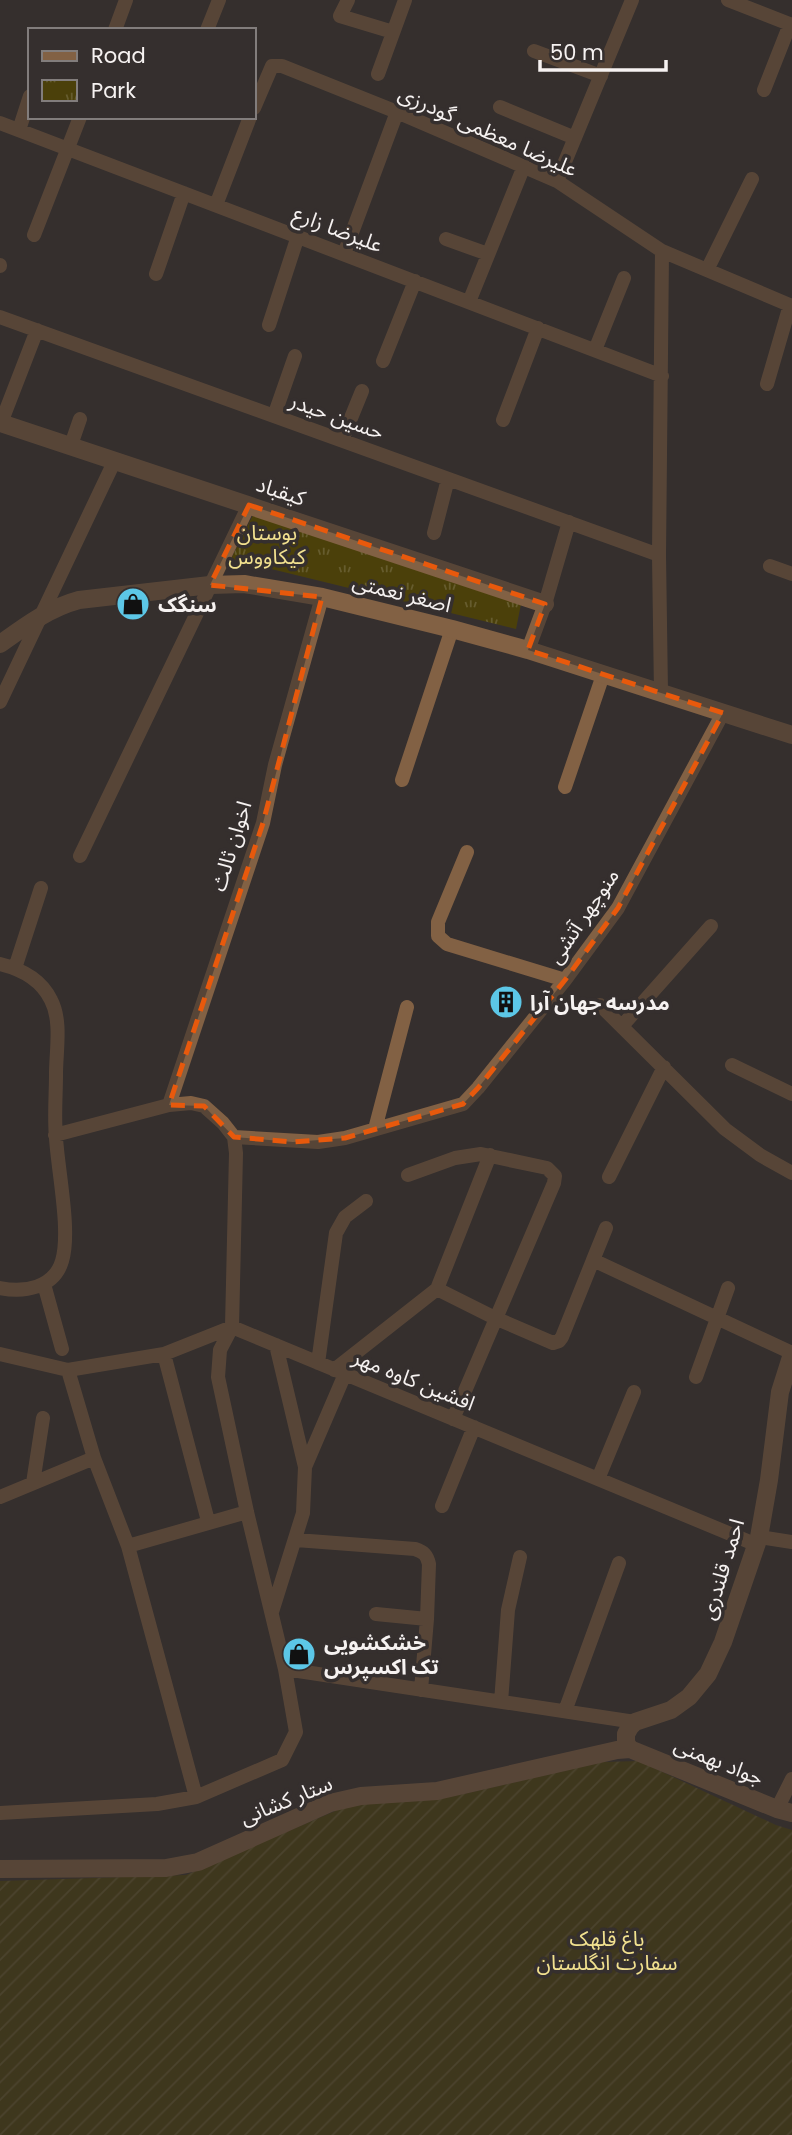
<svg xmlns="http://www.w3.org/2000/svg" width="792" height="2135" viewBox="0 0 792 2135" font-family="Poppins,'Noto Sans Arabic',sans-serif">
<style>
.park{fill:url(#park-tufts)}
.garden{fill:url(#garden-furrows)}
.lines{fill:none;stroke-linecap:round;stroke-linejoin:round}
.minor{stroke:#826144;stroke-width:14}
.tertiary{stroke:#826144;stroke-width:18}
.marked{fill:none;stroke:#e8590c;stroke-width:5;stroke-dasharray:14 9;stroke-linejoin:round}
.labels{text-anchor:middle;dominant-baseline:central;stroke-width:7;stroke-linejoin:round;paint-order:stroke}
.street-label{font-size:21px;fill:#f6f2f1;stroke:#352f2e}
.park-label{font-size:21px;fill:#f2e18f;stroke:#352f2e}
.poi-label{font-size:21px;font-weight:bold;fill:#f6f2f1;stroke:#352f2e;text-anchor:start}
</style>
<defs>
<pattern id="park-tufts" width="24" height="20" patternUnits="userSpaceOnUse" patternTransform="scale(1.75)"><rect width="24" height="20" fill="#4b400a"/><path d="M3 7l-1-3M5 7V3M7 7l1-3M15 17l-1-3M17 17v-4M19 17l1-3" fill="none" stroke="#665c2e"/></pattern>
<pattern id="garden-furrows" width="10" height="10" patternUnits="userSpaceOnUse" patternTransform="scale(1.75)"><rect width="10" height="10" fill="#4b400a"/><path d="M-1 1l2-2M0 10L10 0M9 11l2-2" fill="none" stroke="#665c2e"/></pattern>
</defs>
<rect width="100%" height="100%" fill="#352f2e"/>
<path class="park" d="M 253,515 L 521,604 L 516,629 L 231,559 Z"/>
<path class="garden" d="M 639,1761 L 776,1825 L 792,1830 L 792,2135 L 0,2135 L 0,1881 L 186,1875 L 349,1805 L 463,1794 L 602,1762 Z"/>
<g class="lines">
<path class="minor" d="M 348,0 L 340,16 L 393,32
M 728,0 L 792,25
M 115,30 L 126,0
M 207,30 L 219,0
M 534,51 L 601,76
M 378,74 L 405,0
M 764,90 L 790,24
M 500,107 L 575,138
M 254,108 L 272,66 L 282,66 L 397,112 L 557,181 L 662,251 L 792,306
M 0,123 L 662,376
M 19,130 L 30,96
M 557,181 L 632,0
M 216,205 L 250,117
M 34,235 L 80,117
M 446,239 L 488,254
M 344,254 L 397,112
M 0,266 L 0,265
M 707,270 L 752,179
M 156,274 L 184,193
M 469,302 L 524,166
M 0,317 L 659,555
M 269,325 L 298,236
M 595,350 L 624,278
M 383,361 L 415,281
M 767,384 L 790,305
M 274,416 L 295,356
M 503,420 L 538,328
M 1,423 L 37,330
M 342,440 L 362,391
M 71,445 L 80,419
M 434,533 L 448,479
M 770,566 L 792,574
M 528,650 L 545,604 L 569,522
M 661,693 L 659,555 L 662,251
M 0,702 L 115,460
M 402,780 L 452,629
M 565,787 L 603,675
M 467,852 L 438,922 L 438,936 L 447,944 L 565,980
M 80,856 L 249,505
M 0,964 C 21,969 41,979 51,1000 C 62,1021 56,1051 56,1074 C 56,1095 54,1117 56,1138 C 58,1171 71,1232 62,1261 C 54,1288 24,1293 0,1288
M 15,968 L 41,888
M 600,1005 L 725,1129 L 760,1155 L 792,1173
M 622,1026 L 711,926
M 732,1065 L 792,1094
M 169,1105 L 263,823 L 275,765 L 322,597
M 375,1129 L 407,1007
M 234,1137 L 318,1142 L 345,1138 L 463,1104 L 478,1088 L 565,980 L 618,908 L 723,713
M 408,1175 L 455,1158 L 481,1154 L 547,1168 L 555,1176 L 554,1183 L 453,1419
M 609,1177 L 664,1067
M 593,1260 L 606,1228
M 44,1284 L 62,1349
M 437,1289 L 495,1318 L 553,1343 L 559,1341 L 562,1337 L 593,1260 L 792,1353
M 232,1327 L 757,1545
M 0,1354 L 68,1370 L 164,1354 L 232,1327
M 164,1354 L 208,1521
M 318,1363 L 336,1233 L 345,1217 L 366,1201
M 68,1370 L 94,1458 L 128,1546 L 196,1797
M 334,1370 L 437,1289 L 490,1155
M 696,1377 L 728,1288
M 305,1467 L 345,1374
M 598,1479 L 634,1392
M 33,1483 L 43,1418
M 0,1497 L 94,1458
M 442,1506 L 474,1427
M 759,1537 L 792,1542
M 296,1540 L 415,1549 C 424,1552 427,1555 429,1564 L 427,1619 L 421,1690
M 128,1546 L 247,1512
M 272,1612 L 303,1513 L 305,1467 L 276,1345
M 376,1614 L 427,1619
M 285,1669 L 635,1722
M 501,1702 L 508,1610 L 520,1557
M 565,1711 L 619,1563
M 777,1809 L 792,1779
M 0,1813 L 157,1804 L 196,1797 L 282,1760 L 296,1732 L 285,1669 L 247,1512 L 218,1377 L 220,1350 L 232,1327 L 236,1153 L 234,1137 L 223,1123 L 204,1106 L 191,1103 L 169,1105 L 55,1135"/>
<path class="tertiary" d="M 1,423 L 545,604
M 0,644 C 25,626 49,608 79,600 L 210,585 L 244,584 L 322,597 L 452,629 L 528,650 L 792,735
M 630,1749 L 626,1743 L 626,1734 L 630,1727 L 635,1722 L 671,1710 L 689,1697 L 708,1674 L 723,1642 L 759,1537 L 769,1480 L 780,1392 L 792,1354
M 0,1869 L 166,1868 L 198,1862 L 330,1803 L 361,1796 L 437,1791 L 617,1750 L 630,1749 L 777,1809 L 792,1813"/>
</g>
<path d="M0 0H792V2135H0ZM 249,505 L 545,604 L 528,650 L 723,713 L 618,908 L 565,980 L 478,1088 L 463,1104 L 345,1138 L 293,1142 L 234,1137 L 204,1106 L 169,1105 L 263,823 L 322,597 L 210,585 Z" fill="#352f2e" fill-opacity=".55" fill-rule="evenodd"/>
<path class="marked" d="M 249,505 L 545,604 L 528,650 L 723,713 L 618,908 L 565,980 L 478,1088 L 463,1104 L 345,1138 L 293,1142 L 234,1137 L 204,1106 L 169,1105 L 263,823 L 322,597 L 210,585 Z"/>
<defs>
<symbol id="shop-disc" viewBox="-11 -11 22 22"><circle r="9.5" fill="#5cc7e7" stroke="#352f2e"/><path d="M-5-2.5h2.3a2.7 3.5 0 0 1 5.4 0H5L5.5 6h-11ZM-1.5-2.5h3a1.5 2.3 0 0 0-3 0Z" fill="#111"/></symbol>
<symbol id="building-disc" viewBox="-11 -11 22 22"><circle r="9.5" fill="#5cc7e7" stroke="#352f2e"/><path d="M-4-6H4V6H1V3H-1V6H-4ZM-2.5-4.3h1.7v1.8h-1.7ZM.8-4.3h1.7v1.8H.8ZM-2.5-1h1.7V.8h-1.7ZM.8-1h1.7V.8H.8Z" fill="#111"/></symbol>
</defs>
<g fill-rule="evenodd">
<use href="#shop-disc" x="114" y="585" width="38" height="38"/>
<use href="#building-disc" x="487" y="983" width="38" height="38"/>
<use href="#shop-disc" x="280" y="1635" width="38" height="38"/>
</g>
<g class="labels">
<g class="street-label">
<text transform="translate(488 131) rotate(24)">علیرضا معظمی گودرزی</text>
<text transform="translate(338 229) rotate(21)">علیرضا زارع</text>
<text transform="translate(337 416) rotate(20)">حسین حیدر</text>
<text transform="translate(281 491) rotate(18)">کیقباد</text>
<text transform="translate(402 593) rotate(14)">اصغر نعمتی</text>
<text transform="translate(231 846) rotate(-73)">اخوان ثالث</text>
<text transform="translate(583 916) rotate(-56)">منوچهر آتشی</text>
<text transform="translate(414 1380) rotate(22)">افشین کاوه مهر</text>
<text transform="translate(722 1569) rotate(-73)">احمد قلندری</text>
<text transform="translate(719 1761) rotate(22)">جواد بهمنی</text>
<text transform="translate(286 1800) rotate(-22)">ستار کشانی</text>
</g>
<g class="park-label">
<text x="267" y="532">بوستان<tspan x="267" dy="24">کیکاووس</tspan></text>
<text x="607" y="1938">باغ قلهک<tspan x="607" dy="24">سفارت انگلستان</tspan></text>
</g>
<g class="poi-label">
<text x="158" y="604">سنگک</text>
<text x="530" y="1002">مدرسه جهان آرا</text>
<text x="324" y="1642">خشکشویی<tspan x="324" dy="24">تک اکسپرس</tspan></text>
</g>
</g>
<rect x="28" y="28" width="228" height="91" fill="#352f2e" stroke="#827d7c" stroke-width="2"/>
<rect x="42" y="51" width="35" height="10" fill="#826144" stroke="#827d7c" stroke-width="2"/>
<text x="91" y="63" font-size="21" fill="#f6f2f1">Road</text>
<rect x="42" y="80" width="35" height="21" fill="url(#park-tufts)" stroke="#827d7c" stroke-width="2"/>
<text x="91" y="98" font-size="21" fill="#f6f2f1">Park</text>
<path d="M540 60v10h126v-10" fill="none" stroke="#f6f2f1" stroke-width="3.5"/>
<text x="550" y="60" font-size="21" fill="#f6f2f1" stroke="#352f2e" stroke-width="5" paint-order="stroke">50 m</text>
</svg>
